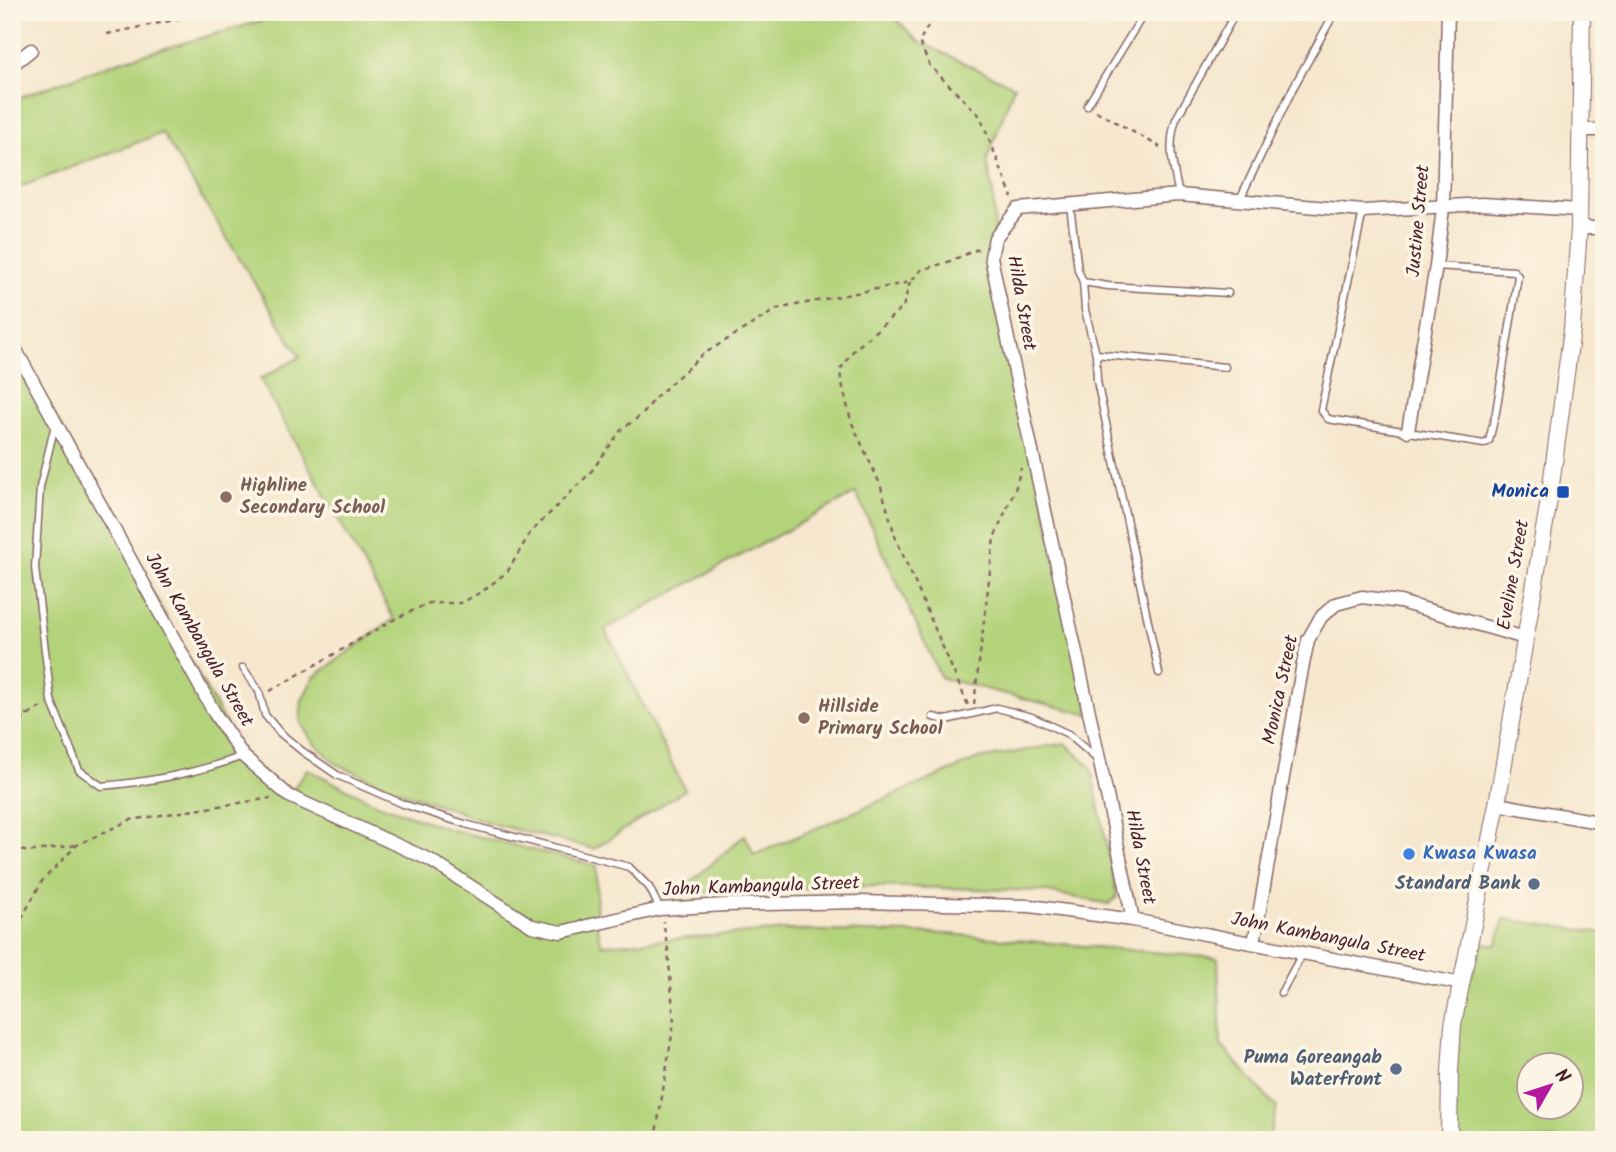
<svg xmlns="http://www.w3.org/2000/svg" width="1616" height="1152" viewBox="0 0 1616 1152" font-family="Kalam,sans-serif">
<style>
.green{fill:#b3d37a;stroke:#7e7952;stroke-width:2;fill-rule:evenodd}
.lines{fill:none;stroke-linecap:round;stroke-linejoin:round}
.service-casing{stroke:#866564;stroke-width:9}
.minor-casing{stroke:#866564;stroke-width:15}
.tertiary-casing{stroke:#866564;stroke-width:18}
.path{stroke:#866564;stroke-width:2.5;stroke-dasharray:5 5;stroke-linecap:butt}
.service{stroke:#fff;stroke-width:6}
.minor{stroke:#fff;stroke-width:12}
.tertiary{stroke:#fff;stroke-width:16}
.transit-dot{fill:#1a4fb4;stroke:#fcf5e5;stroke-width:2.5}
.education-dot{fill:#8d6e63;stroke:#fcf5e5;stroke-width:2.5}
.shop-dot{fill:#3f7fe0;stroke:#fcf5e5;stroke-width:2.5}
.service-dot{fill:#5c6f8a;stroke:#fcf5e5;stroke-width:2.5}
.labels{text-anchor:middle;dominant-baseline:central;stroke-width:7;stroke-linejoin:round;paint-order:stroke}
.street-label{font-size:19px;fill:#4a1f2b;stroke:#fcf5e5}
.education-label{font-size:19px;font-weight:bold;fill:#785e54;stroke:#fcf5e5;text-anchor:start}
.transit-label{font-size:19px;font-weight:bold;fill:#164399;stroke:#fcf5e5;text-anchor:end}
.shop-label{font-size:19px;font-weight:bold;fill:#366cbe;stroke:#fcf5e5;text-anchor:start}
.service-label{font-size:19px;font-weight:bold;fill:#4e5e75;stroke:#fcf5e5;text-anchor:end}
</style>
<rect width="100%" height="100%" fill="#fcf5e5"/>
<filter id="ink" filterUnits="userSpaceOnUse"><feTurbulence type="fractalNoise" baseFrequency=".0143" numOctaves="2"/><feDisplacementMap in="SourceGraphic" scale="14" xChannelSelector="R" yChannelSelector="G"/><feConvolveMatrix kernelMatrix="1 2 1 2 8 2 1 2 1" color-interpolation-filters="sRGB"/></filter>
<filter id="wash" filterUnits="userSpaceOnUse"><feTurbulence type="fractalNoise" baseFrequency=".00686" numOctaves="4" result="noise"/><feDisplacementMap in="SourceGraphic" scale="28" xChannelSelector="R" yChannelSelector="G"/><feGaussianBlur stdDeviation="1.57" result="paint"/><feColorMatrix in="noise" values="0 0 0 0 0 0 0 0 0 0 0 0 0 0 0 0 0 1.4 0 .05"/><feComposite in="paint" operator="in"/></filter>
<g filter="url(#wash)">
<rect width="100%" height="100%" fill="#f6e7ce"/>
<path class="green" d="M 293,12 L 889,12 L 919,42 L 1014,86 L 987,160 L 993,193 L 995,238 L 991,257 L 1090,715 L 941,678 L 856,493 L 605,629 L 685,790 L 594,849 L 493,824 L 392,788 L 336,764 L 312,741 L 300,721 L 302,700 L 314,677 L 394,619 L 260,379 L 300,357 L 162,133 L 12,190 L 12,100 L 120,61 Z
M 12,338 L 243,756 L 289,795 L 307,769 L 375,803 L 445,828 L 597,866 L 596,923 L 602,945 L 787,930 L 948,934 L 1218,958 L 1221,1045 L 1277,1108 L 1268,1140 L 12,1140 Z
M 1065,743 L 1091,767 L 1117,897 L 1109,904 L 1042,891 L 871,886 L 678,893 L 745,835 L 754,855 L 978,759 Z
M 1504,919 L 1604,933 L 1604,1140 L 1449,1140 L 1450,1071 L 1471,941 L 1497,945 ZM 1528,1064 L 1570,1064 L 1570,1106 L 1528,1106 Z"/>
</g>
<g filter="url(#ink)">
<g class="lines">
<defs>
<path id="service" d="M 933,17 L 936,12
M 1087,106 L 1145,12
M 1179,195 C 1173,165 1167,148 1176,119 L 1236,12
M 1240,199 L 1293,88 L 1335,12
M 1070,205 L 1078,270 L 1083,282 L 1085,310 L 1096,354 L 1097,381 L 1159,673
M 1363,211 L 1321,410 L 1328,419 L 1484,444 L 1489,441 L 1496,412 L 1518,276 L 1514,271 L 1436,266
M 1083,282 L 1108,286 L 1228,293
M 1096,354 L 1225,367
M 55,425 L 40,487 L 35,568 L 51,700 L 79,770 L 101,786 C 150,782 197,773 243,756
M 243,668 L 259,691 L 265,715 L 280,733 L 302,751 L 337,775 L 403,804 L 465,824 L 629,867 L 649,887 L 660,909
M 933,717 L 946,720 L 997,708 L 1032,717 L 1068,734 L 1098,760
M 1281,993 L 1302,954"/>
<path id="minor" d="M 12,65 L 31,50
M 1580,130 L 1604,130
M 1579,228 L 1604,228
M 12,343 L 215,714 L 243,756 L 289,796 L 430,860 L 532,926 L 561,932 L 660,909 L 725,905 L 861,902 L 1030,906 L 1133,920 L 1462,984
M 1408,431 L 1436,266 L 1443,208 L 1448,12
M 1497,804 L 1604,823
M 1133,920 C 1088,698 1036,479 991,257 L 995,238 L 1018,209 L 1179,195 L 1363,211 L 1483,204 L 1579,210
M 1254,943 L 1302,669 L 1308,640 L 1321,617 L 1336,604 L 1362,597 L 1400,602 L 1525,638"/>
<path id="tertiary" d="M 1449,1140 L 1450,1071 L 1453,1025 L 1497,804 L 1549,500 L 1572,329 L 1579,228 L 1582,12"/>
</defs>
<use href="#service" class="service-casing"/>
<use href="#minor" class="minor-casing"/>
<use href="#tertiary" class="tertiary-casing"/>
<path class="path" d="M 928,26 L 919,42 L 930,66 L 980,116 L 1012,197
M 107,34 L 212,12
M 1096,111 L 1160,147
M 910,282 L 903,307 L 853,351 L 840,370 L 841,379 L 851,421 L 880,484 L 896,539 L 968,705
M 270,691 L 395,619 L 429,603 L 461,603 L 483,591 L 508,571 L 530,533 L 590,473 L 622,429 L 643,414 L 655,398 L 702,355 L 777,309 L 910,282 L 921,270 L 948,262 L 978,249
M 12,699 L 28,716
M 974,704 L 994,538 L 1015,490 L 1021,468
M 12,727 L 42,706
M 12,846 L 27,852 L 77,845
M 12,936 L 42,881 L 77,845 L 130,820 L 271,798
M 655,1140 L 674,1022 L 668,950 L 663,921"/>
<use href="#service" class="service"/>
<use href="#minor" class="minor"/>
<use href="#tertiary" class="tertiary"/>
</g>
</g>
<rect class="transit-dot" x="1556" y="485" width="14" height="14" rx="3.5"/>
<g class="education-dot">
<circle cx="226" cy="497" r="7"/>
<circle cx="804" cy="718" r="7"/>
</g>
<circle class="shop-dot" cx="1409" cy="854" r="7"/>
<g class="service-dot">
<circle cx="1534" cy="884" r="7"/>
<circle cx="1396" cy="1069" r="7"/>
</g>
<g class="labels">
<g class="street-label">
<text transform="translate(1419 221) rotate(-85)">Justine Street</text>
<text transform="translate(1021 303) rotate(80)">Hilda Street</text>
<text transform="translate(1514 575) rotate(-80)">Eveline Street</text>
<text transform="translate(199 640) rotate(60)">John Kambangula Street</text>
<text transform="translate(1281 690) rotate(-78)">Monica Street</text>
<text transform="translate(1140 857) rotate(79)">Hilda Street</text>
<text transform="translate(761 887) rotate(-2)">John Kambangula Street</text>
<text transform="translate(1328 938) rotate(11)">John Kambangula Street</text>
</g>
<g class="education-label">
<text x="240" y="486">Highline<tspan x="240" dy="22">Secondary School</tspan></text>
<text x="818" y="707">Hillside<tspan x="818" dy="22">Primary School</tspan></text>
</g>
<g class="transit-label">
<text x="1549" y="492">Monica</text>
</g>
<g class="shop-label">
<text x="1423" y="854">Kwasa Kwasa</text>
</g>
<g class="service-label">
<text x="1520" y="884">Standard Bank</text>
<text x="1382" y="1058">Puma Goreangab<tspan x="1382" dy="22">Waterfront</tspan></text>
</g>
</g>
<rect width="1616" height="1152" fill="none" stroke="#fcf5e5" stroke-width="42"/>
<g transform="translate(1550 1086) rotate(51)"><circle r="33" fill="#fcf5e5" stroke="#b59f9b" stroke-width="2"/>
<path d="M0-5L12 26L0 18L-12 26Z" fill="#b5179e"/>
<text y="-10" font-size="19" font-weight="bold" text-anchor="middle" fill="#4a1f2b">N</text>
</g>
</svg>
